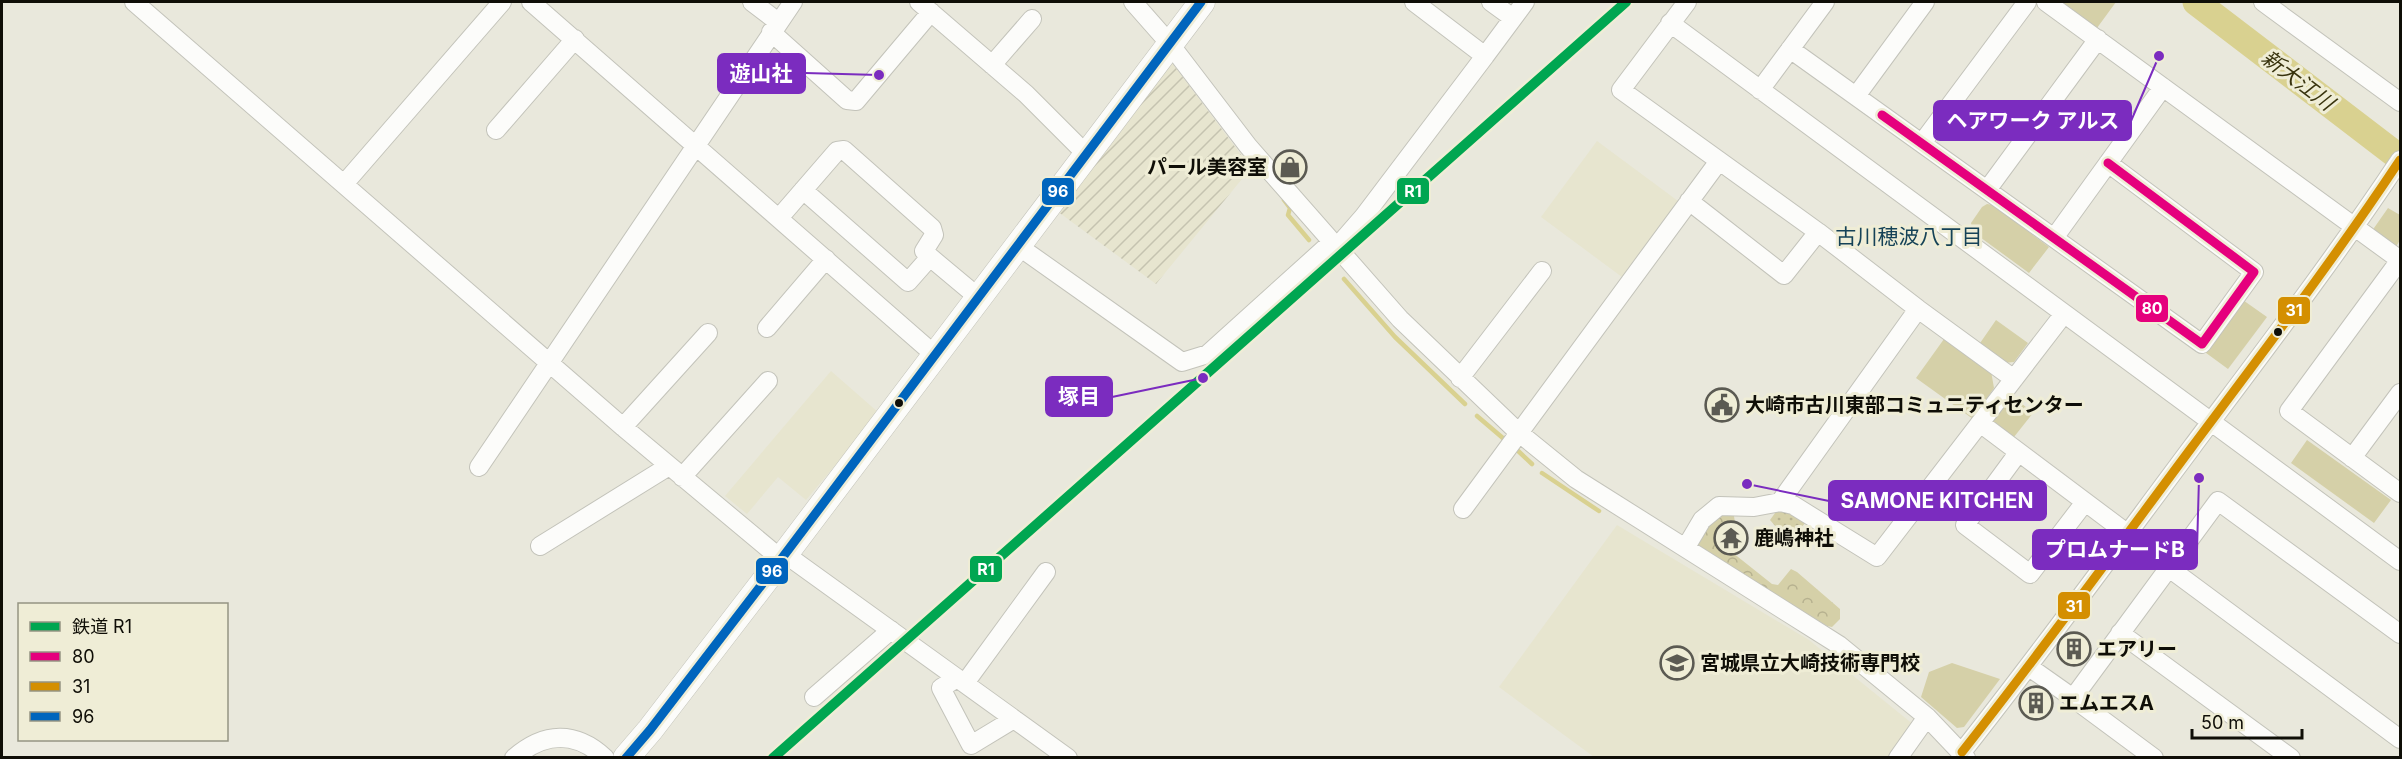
<svg xmlns="http://www.w3.org/2000/svg" width="2402" height="759" viewBox="0 0 2402 759" font-family="Inter,'Noto Sans JP',sans-serif">
<style>
.built{fill:#e7e5cf}
.industrial{fill:url(#industrial-furrows)}
.green{fill:#d5d0a8}
.forest{fill:url(#forest-crowns)}
.park{fill:url(#park-dots)}
.lines{fill:none;stroke-linecap:round;stroke-linejoin:round}
.stream{stroke:#d9d190;stroke-width:4.5}
.river{stroke:#d9d190;stroke-width:27}
.minor-casing{stroke:#c3c3ba;stroke-width:20}
.highway-casing{stroke:#c3c3ba;stroke-width:27}
.minor{stroke:#fcfcfa;stroke-width:18}
.highway{stroke:#fcfcfa;stroke-width:26}
.bus-1-casing{stroke:#efedd6;stroke-width:14}
.bus-2-casing{stroke:#efedd6;stroke-width:14}
.bus-3-casing{stroke:#efedd6;stroke-width:14}
.bus-1{stroke:#e5007d;stroke-width:9}
.bus-2{stroke:#d48f01;stroke-width:9}
.bus-3{stroke:#0065bd;stroke-width:9}
.rail-1-casing{stroke:#efedd6;stroke-width:15}
.rail-1{stroke:#00a651;stroke-width:10}
.bus-dot{fill:#0f0e07;stroke:#efedd6;stroke-width:2}
.labels{text-anchor:middle;dominant-baseline:central;stroke-width:6;stroke-linejoin:round;paint-order:stroke}
.poi-label{font-size:20px;font-weight:bold;fill:#0f0e07;stroke:#efedd6;text-anchor:start}
.water-label{font-size:21px;font-style:italic;fill:#39340e;stroke:#efedd6}
.neighbourhood-label{font-size:21px;fill:#154257;stroke:#efedd6}
.leader{fill:none;stroke:#7b2cbf;stroke-width:2}
.callout-dot{fill:#7b2cbf;stroke:#efedd6;stroke-width:2}
.callout{fill:#7b2cbf;stroke:#7b2cbf;stroke-width:2}
.callout-label{font-size:21px;text-anchor:middle;font-weight:bold;fill:#fff}
.line-badge{stroke:#efedd6;stroke-width:2}
.badge-label{font-size:16px;text-anchor:middle;font-weight:bold;fill:#fff}
</style>
<defs>
<pattern id="industrial-furrows" width="10" height="10" patternUnits="userSpaceOnUse" patternTransform="scale(1.5)"><rect width="10" height="10" fill="#e7e5cf"/><path d="M-1 1l2-2M0 10L10 0M9 11l2-2" fill="none" stroke="#c5c3b0"/></pattern>
<pattern id="forest-crowns" width="20" height="18" patternUnits="userSpaceOnUse" patternTransform="scale(1.5)"><rect width="20" height="18" fill="#d5d0a8"/><path d="M2 6a3 3 0 1 1 6 0M12 15a3 3 0 1 1 6 0" fill="none" stroke="#b6b18f"/></pattern>
<pattern id="park-dots" width="8" height="8" patternUnits="userSpaceOnUse" patternTransform="scale(1.5)"><rect width="8" height="8" fill="#d5d0a8"/><path d="M2 2h.1M6 6h.1" fill="none" stroke="#b6b18f" stroke-width="1.8" stroke-linecap="round"/></pattern>
</defs>
<rect width="100%" height="100%" fill="#e9e8dc"/>
<path class="built" d="M 1597,141 L 1678,201 L 1622,277 L 1541,217 Z
M 831,371 L 879,413 L 806,500 L 778,477 L 747,514 L 725,496 Z
M 1617,525 L 1809,640 L 1914,725 L 1890,757 L 1594,757 L 1499,687 Z"/>
<path class="industrial" d="M 1169,59 L 1251,168 L 1156,284 L 1057,211 Z"/>
<path class="green" d="M 2061,2 L 2116,2 L 2097,28 Z
M 1987,204 L 1993,205 L 2049,247 L 2029,273 L 1973,232 L 1971,223 L 1982,207 Z
M 2388,208 L 2400,215 L 2400,240 L 2394,250 L 2375,236 L 2374,228 Z
M 2240,298 L 2267,317 L 2228,369 L 2202,350 Z
M 1996,320 L 2028,343 L 2014,362 L 2003,363 L 1978,346 Z
M 1944,339 L 1991,371 L 1994,388 L 1973,419 L 1916,378 Z
M 2009,393 L 2033,413 L 2010,442 L 1990,426 Z
M 2307,440 L 2391,500 L 2374,523 L 2291,463 Z
M 1952,663 L 2000,679 L 1964,727 L 1957,728 L 1921,697 L 1929,672 Z"/>
<path class="forest" d="M 1718,515 L 1734,516 L 1735,523 L 1722,539 L 1723,545 L 1772,584 L 1778,585 L 1791,569 L 1797,572 L 1840,609 L 1840,619 L 1832,627 L 1827,626 L 1700,548 L 1696,542 L 1706,526 Z"/>
<path class="park" d="M 1790,508 L 1806,522 L 1789,542 L 1770,520 L 1778,509 Z"/>
<g class="lines">
<path class="stream" d="M 1284,200 L 1290,208 L 1288,215 L 1309,240
M 1344,279 L 1395,337 L 1465,404
M 1477,416 L 1504,439
M 1515,448 L 1532,464
M 1542,473 L 1599,511"/>
<path class="river" d="M 2196,2 L 2400,158"/>
<defs>
<path id="minor" d="M 134,2 L 623,427 L 781,559
M 531,2 L 936,356
M 752,2 L 778,22
M 919,2 L 1026,94 L 1087,155
M 1133,2 L 1170,44 L 1248,146 L 1400,319 L 1518,432 L 1576,479 L 1839,645 L 1927,717 L 1966,758
M 1414,2 L 1485,56 L 1525,2
M 1491,2 L 1513,18
M 1687,2 L 1621,90 L 1818,232 L 1918,309 L 2014,379
M 2046,2 L 2400,260
M 2263,2 L 2400,102
M 1670,23 L 2400,561
M 771,32 L 847,100 L 856,101 L 931,12
M 1790,49 L 2202,344 L 2254,272 L 2108,163
M 992,65 L 1032,19
M 1760,90 L 1825,2
M 1856,96 L 1925,2
M 496,130 L 575,39
M 1922,143 L 2027,2
M 344,184 L 502,2
M 803,190 L 908,282 L 930,257 L 979,298
M 1987,190 L 2098,39
M 1689,201 L 1784,275 L 1818,232
M 779,218 L 837,151 L 844,150 L 932,228 L 934,235 L 924,251 L 930,257
M 2054,238 L 2163,87
M 1018,246 L 1182,362 L 1208,354 L 1332,242
M 1337,247 L 1364,216 L 1485,56
M 2400,260 L 2289,411 L 2400,493
M 767,328 L 826,259
M 1460,378 L 1542,271
M 1980,423 L 2128,534
M 623,427 L 708,333
M 2018,453 L 1965,525 L 2030,574 L 2085,502
M 2352,458 L 2400,393
M 479,467 L 793,2
M 682,477 L 768,381
M 1780,502 L 1918,309
M 1463,509 L 1719,161
M 540,546 L 669,466
M 1686,547 L 1702,520 L 1719,506 L 1754,507 L 1780,502 L 1793,505 L 1877,557 L 2063,315
M 785,554 L 1068,758
M 2169,568 L 2400,739
M 2120,633 L 2291,758
M 2029,667 L 2073,698
M 957,678 L 941,688 L 971,745 L 1014,719
M 965,683 L 1046,572
M 814,697 L 891,630
M 1962,752 C 2041,652 2116,549 2192,447 C 2263,352 2335,258 2400,160
M 514,758 C 544,732 575,730 605,758
M 1898,758 L 1927,717
M 2154,758 L 2073,698 L 2218,501 L 2400,634"/>
<path id="highway" d="M 626,758 L 650,730 L 773,570 L 1202,2"/>
</defs>
<use href="#minor" class="minor-casing"/>
<use href="#highway" class="highway-casing"/>
<use href="#minor" class="minor"/>
<use href="#highway" class="highway"/>
<defs>
<path id="bus-1" d="M 1882,115 L 2202,344 L 2254,272 L 2108,163"/>
<path id="bus-2" d="M 1962,752 C 2041,652 2116,549 2192,447 C 2263,352 2335,258 2400,160"/>
<path id="bus-3" d="M 626,758 L 650,730 L 773,570 L 1201,2"/>
</defs>
<use href="#bus-1" class="bus-1-casing"/>
<use href="#bus-2" class="bus-2-casing"/>
<use href="#bus-3" class="bus-3-casing"/>
<use href="#bus-1" class="bus-1"/>
<use href="#bus-2" class="bus-2"/>
<use href="#bus-3" class="bus-3"/>
<defs>
<path id="rail-1" d="M 773,758 L 1626,2"/>
</defs>
<use href="#rail-1" class="rail-1-casing"/>
<use href="#rail-1" class="rail-1"/>
</g>
<defs>
<symbol id="shop-ring" viewBox="-11 -11 22 22"><circle r="9.5" fill="#efedd6" stroke="#5b5a52" stroke-width="1.5"/><path d="M-5-2.5h2.3a2.7 3.5 0 0 1 5.4 0H5L5.5 6h-11ZM-1.5-2.5h3a1.5 2.3 0 0 0-3 0Z" fill="#5b5a52"/></symbol>
<symbol id="civic-ring" viewBox="-11 -11 22 22"><circle r="9.5" fill="#efedd6" stroke="#5b5a52" stroke-width="1.5"/><path d="M-.6-6.5H3V-4.5H.6V-3L4-1V1h2V6H-6V1h2V-1L-.6-3ZM-1.2 2.5V6h2.4V2.5Z" fill="#5b5a52"/></symbol>
<symbol id="temple-ring" viewBox="-11 -11 22 22"><circle r="9.5" fill="#efedd6" stroke="#5b5a52" stroke-width="1.5"/><path d="M0-6L5-2H3V0L6.5 2.5H4V6H1.5V3h-3V6H-4V2.5H-6.5L-3 0V-2H-5Z" fill="#5b5a52"/></symbol>
<symbol id="building-ring" viewBox="-11 -11 22 22"><circle r="9.5" fill="#efedd6" stroke="#5b5a52" stroke-width="1.5"/><path d="M-4-6H4V6H1V3H-1V6H-4ZM-2.5-4.3h1.7v1.8h-1.7ZM.8-4.3h1.7v1.8H.8ZM-2.5-1h1.7V.8h-1.7ZM.8-1h1.7V.8H.8Z" fill="#5b5a52"/></symbol>
<symbol id="university-ring" viewBox="-11 -11 22 22"><circle r="9.5" fill="#efedd6" stroke="#5b5a52" stroke-width="1.5"/><path d="M0-5L7-2L0 1L-7-2ZM-4 1L0 2.5L4 1V4Q0 6-4 4Z" fill="#5b5a52"/></symbol>
</defs>
<g fill-rule="evenodd">
<use href="#shop-ring" x="1271" y="148" width="38" height="38"/>
<use href="#civic-ring" x="1703" y="386" width="38" height="38"/>
<use href="#temple-ring" x="1712" y="519" width="38" height="38"/>
<use href="#building-ring" x="2055" y="630" width="38" height="38"/>
<use href="#university-ring" x="1658" y="644" width="38" height="38"/>
<use href="#building-ring" x="2017" y="684" width="38" height="38"/>
</g>
<g class="bus-dot">
<circle cx="2278" cy="332" r="5"/>
<circle cx="899" cy="403" r="5"/>
</g>
<g class="labels">
<g class="poi-label">
<text x="1267" y="167" text-anchor="end">パール美容室</text>
<text x="1745" y="405">大崎市古川東部コミュニティセンター</text>
<text x="1754" y="538">鹿嶋神社</text>
<text x="2097" y="649">エアリー</text>
<text x="1700" y="663">宮城県立大崎技術専門校</text>
<text x="2059" y="703">エムエスA</text>
</g>
<g class="water-label">
<text transform="translate(2298 80) rotate(37)">新大江川</text>
</g>
<g class="neighbourhood-label">
<text x="1909" y="236">古川穂波八丁目</text>
</g>
</g>
<path class="leader" d="M879 75L805 73M2159 56L2131 121M1203 378L1112 397M1747 484L1829 501M2199 478L2197 550"/>
<g class="callout-dot">
<circle cx="879" cy="75" r="6"/>
<circle cx="2159" cy="56" r="6"/>
<circle cx="1203" cy="378" r="6"/>
<circle cx="1747" cy="484" r="6"/>
<circle cx="2199" cy="478" r="6"/>
</g>
<g class="callout">
<rect x="718" y="54" width="87" height="39" rx="6"/>
<rect x="1934" y="101" width="197" height="39" rx="6"/>
<rect x="1046" y="377" width="66" height="39" rx="6"/>
<rect x="1829" y="481" width="217" height="39" rx="6"/>
<rect x="2033" y="530" width="164" height="39" rx="6"/>
</g>
<g class="callout-label">
<text x="761" y="81">遊山社</text>
<text x="2033" y="128">ヘアワーク アルス</text>
<text x="1079" y="404">塚目</text>
<text x="1937" y="508">SAMONE KITCHEN</text>
<text x="2115" y="557">プロムナードB</text>
</g>
<g class="line-badge">
<rect x="1396" y="177" width="34" height="28" rx="6" fill="#00a651"/>
<rect x="1041" y="177" width="34" height="29" rx="6" fill="#0065bd"/>
<rect x="2135" y="294" width="34" height="29" rx="6" fill="#e5007d"/>
<rect x="2277" y="296" width="34" height="29" rx="6" fill="#d48f01"/>
<rect x="969" y="555" width="34" height="28" rx="6" fill="#00a651"/>
<rect x="755" y="557" width="34" height="28" rx="6" fill="#0065bd"/>
<rect x="2057" y="591" width="34" height="29" rx="6" fill="#d48f01"/>
</g>
<g class="badge-label">
<text x="1413" y="197">R1</text>
<text x="1058" y="197">96</text>
<text x="2152" y="314">80</text>
<text x="2294" y="316">31</text>
<text x="986" y="575">R1</text>
<text x="772" y="577">96</text>
<text x="2074" y="612">31</text>
</g>
<rect width="2402" height="759" fill="none" stroke="#0f0e07" stroke-width="6"/>
<rect x="18" y="603" width="210" height="138" fill="#efedd6" stroke="#959483" stroke-width="1.5"/>
<rect x="30" y="622" width="30" height="9" fill="#00a651" stroke="#959483" stroke-width="1.5"/>
<text x="72" y="633" font-size="18" fill="#0f0e07">鉄道 R1</text>
<rect x="30" y="652" width="30" height="9" fill="#e5007d" stroke="#959483" stroke-width="1.5"/>
<text x="72" y="663" font-size="18" fill="#0f0e07">80</text>
<rect x="30" y="682" width="30" height="9" fill="#d48f01" stroke="#959483" stroke-width="1.5"/>
<text x="72" y="693" font-size="18" fill="#0f0e07">31</text>
<rect x="30" y="712" width="30" height="9" fill="#0065bd" stroke="#959483" stroke-width="1.5"/>
<text x="72" y="723" font-size="18" fill="#0f0e07">96</text>
<path d="M2192 729v9h110v-9" fill="none" stroke="#0f0e07" stroke-width="3"/>
<text x="2201" y="729" font-size="18" fill="#0f0e07" stroke="#efedd6" stroke-width="4.5" paint-order="stroke">50 m</text>
</svg>
